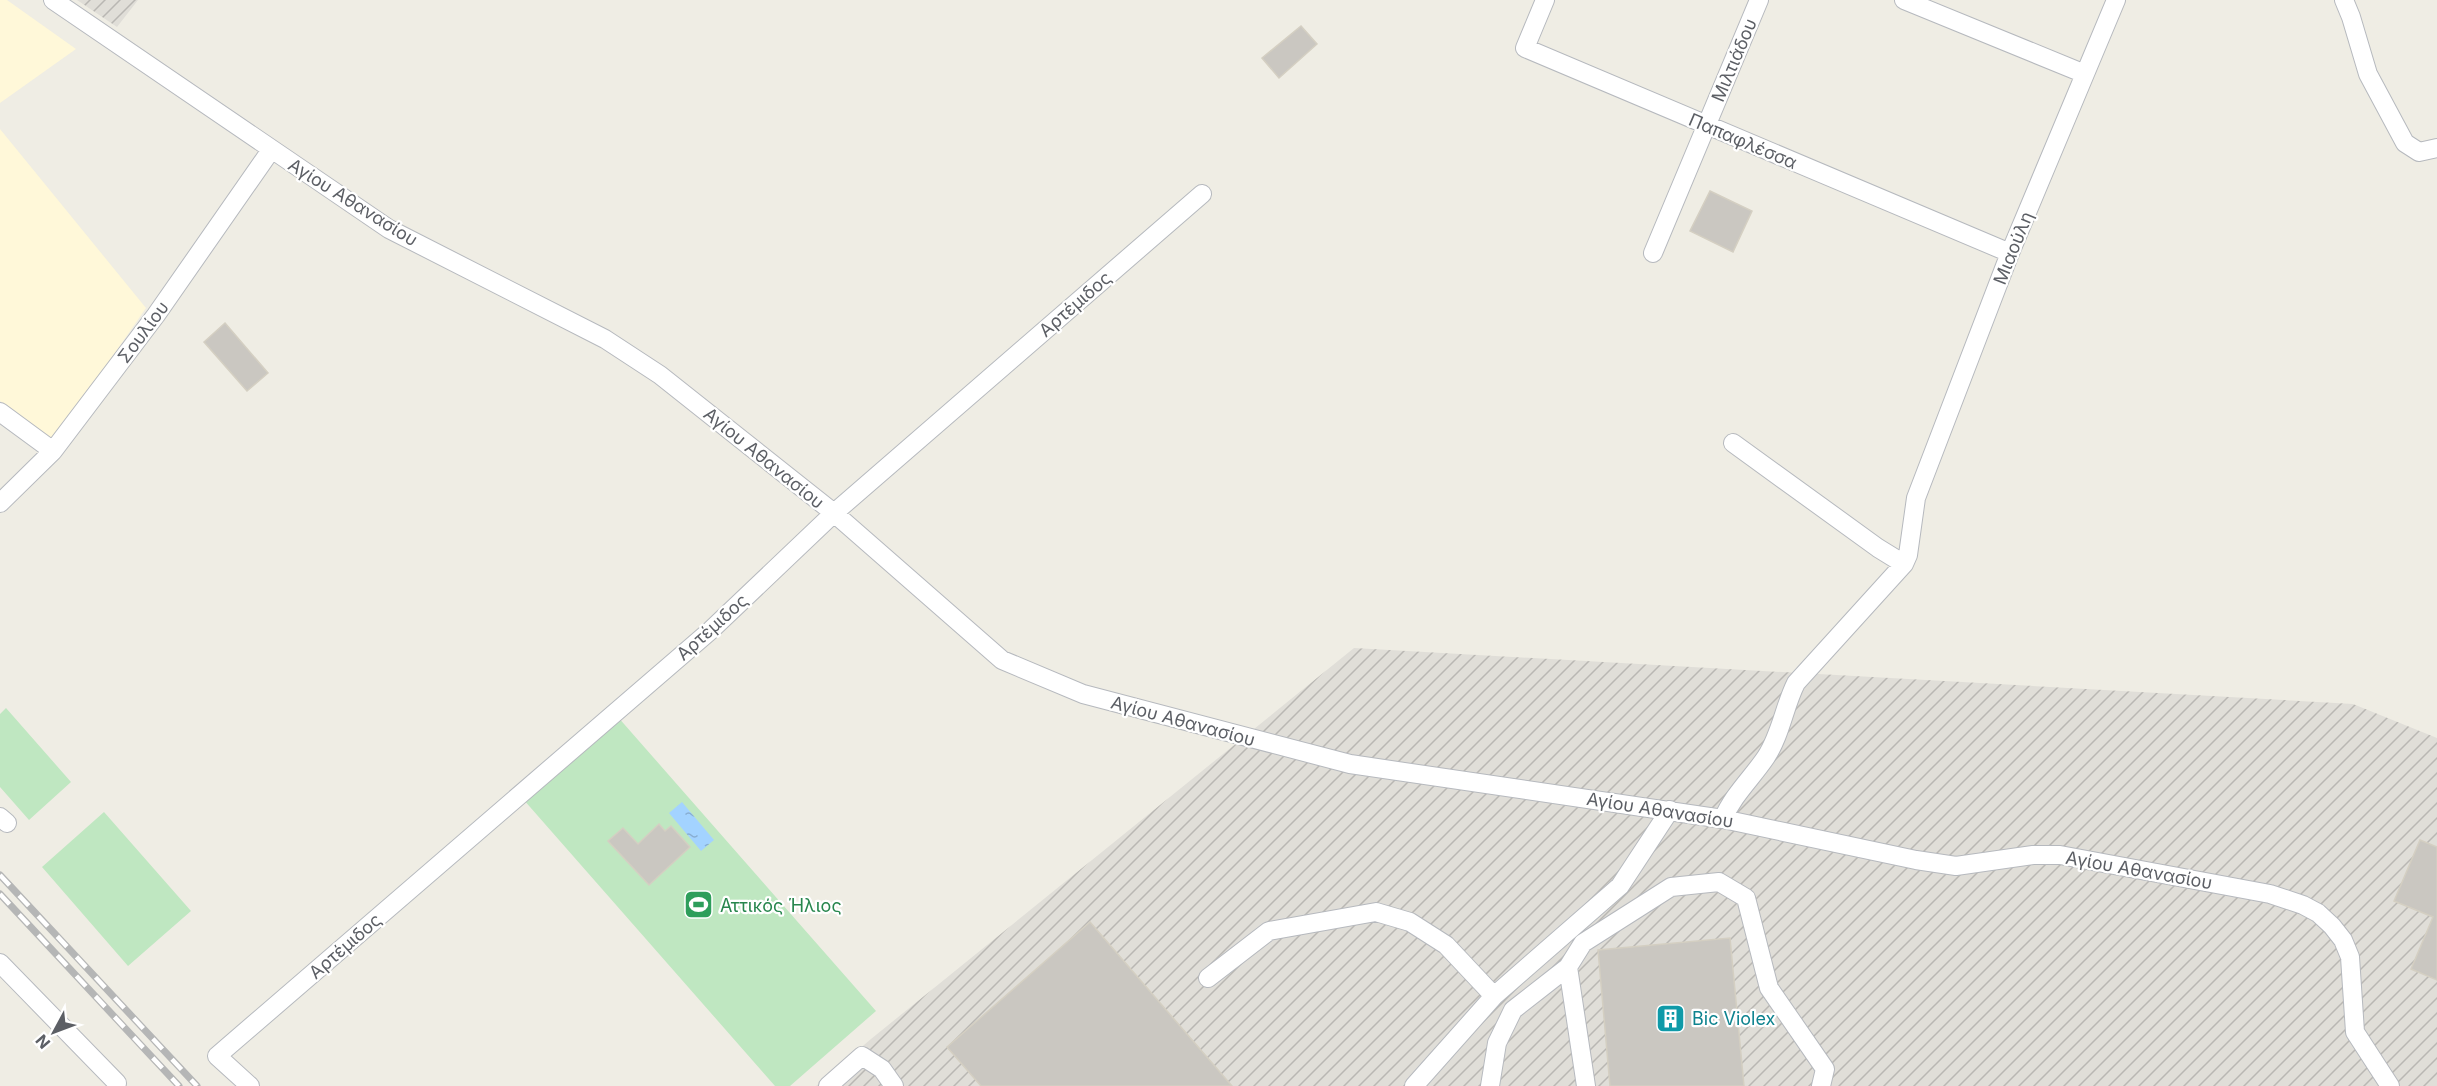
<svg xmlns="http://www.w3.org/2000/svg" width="2437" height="1086" viewBox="0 0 2437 1086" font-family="Inter,sans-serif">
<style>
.commercial{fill:#fff8d9}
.industrial{fill:url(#industrial-furrows)}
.pitch{fill:#bfe7c1}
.water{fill:url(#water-ripples)}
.building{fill:#cac7c1;stroke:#d4cfc2;stroke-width:1.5}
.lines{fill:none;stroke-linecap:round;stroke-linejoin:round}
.minor-casing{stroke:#b6b9be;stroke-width:20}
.minor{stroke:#fff;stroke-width:18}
.rail-casing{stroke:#b5b6b6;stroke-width:7}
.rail{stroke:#fff;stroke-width:4.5;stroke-dasharray:14;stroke-linecap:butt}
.labels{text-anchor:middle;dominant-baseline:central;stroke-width:4.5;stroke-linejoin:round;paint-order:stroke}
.street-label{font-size:18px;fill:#5c5f65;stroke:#fff}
.leisure-label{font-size:18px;fill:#27864d;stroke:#fff;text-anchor:start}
.culture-label{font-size:18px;fill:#0d838f;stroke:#fff;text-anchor:start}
</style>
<defs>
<pattern id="industrial-furrows" width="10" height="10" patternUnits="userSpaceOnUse" patternTransform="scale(1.5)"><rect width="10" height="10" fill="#e0ded8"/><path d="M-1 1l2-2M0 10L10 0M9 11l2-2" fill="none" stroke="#b9b7b3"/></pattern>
<pattern id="water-ripples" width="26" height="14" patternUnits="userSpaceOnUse" patternTransform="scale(1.5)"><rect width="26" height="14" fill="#a3d3ff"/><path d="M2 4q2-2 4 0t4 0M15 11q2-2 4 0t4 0" fill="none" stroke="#88aed2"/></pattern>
</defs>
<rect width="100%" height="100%" fill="#efede4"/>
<path class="commercial" d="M 0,0 L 7,0 L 76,49 L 0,103 Z
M 0,129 L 146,308 L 54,441 L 0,401 Z"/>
<path class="industrial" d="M 77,0 L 138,0 L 117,27 Z
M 1354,648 L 2353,704 L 2437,738 L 2437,1086 L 816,1086 L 871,1039 Z"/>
<path class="pitch" d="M 6,708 L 71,782 L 29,820 L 0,787 L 0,714 Z
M 617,716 L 876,1011 L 790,1086 L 775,1086 L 523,799 Z
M 104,812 L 191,911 L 128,966 L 42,867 Z"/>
<path class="water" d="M 682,802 L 714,840 L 701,851 L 669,813 Z"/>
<path class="building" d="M 1301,26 L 1317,44 L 1279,78 L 1262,58 Z
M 1710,191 L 1752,211 L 1733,252 L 1690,231 Z
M 225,323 L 268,373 L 247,391 L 204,342 Z
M 659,824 L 665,831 L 671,826 L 690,847 L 649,885 L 608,841 L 623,828 L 638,844 Z
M 2420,840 L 2437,847 L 2437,980 L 2411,969 L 2433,917 L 2394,901 Z
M 1090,922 L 1232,1086 L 981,1086 L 947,1047 Z
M 1730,938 L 1744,1086 L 1610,1086 L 1598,950 Z"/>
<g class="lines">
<defs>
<path id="minor" d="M 53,0 L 389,229 L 605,339 L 660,375 L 834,513 L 1002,660 L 1083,694 L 1350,764 L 1723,819 L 1916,860 L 1956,866 L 2033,855 L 2060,855 L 2270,894 L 2303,905 L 2318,913 L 2332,926 L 2343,940 L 2350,957 L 2355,1032 L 2390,1086
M 1545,0 L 1525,48 L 2010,253
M 1904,0 L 2085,74
M 2344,0 L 2351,17 L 2368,74 L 2405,143 L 2419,152 L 2437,148
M 1653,253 L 1759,0
M 0,412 L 53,451
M 1733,443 L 1878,548 L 1904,564
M 0,503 L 53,451 L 156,315 L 271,150
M 0,817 L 7,823
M 1723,819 C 1733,795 1752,778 1766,757 C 1781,734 1784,707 1796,683 L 1904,564 L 1908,555 L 1916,498 L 2010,253 L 2116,0
M 0,963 L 117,1083
M 1208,978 L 1269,931 L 1376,912 L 1410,922 L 1446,945 L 1494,996
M 250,1086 L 217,1056 L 711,630 L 834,513 L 1202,194
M 828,1086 L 862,1056 L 882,1069 L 894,1086
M 1414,1086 L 1494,996 L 1620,886 L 1670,810
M 1490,1086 L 1497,1043 L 1513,1010 L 1568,967
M 1586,1086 L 1568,967 L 1583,943 L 1671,887 L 1719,882 L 1746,898 L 1769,988 L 1825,1069 L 1821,1086"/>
</defs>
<use href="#minor" class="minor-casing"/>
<use href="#minor" class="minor"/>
<defs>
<path id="rail" d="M 0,875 L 197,1086
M 0,894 L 179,1086"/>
</defs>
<use href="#rail" class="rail-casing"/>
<use href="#rail" class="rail"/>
</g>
<defs>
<symbol id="stadium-square" viewBox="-11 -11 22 22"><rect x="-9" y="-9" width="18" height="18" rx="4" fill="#2e9e5b" stroke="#fff"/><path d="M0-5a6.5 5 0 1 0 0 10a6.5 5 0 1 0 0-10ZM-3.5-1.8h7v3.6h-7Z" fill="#fff"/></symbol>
<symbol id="building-square" viewBox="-11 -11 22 22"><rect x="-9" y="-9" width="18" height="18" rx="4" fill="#0f9aa8" stroke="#fff"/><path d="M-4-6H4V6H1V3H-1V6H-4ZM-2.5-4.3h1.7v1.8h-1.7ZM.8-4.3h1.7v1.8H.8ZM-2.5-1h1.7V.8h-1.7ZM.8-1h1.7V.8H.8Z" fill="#fff"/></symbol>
</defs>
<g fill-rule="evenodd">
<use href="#stadium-square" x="682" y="888" width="33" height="33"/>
<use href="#building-square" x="1654" y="1002" width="33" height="33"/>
</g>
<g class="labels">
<g class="street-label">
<text transform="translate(1734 60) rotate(-67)">Μιλτιάδου</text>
<text transform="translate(1743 141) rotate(23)">Παπαφλέσσα</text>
<text transform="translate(353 202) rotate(32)">Αγίου Αθανασίου</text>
<text transform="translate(2013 248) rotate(-68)">Μιαούλη</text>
<text transform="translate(1075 304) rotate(-41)">Αρτέμιδος</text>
<text transform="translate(143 332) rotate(-53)">Σουλίου</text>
<text transform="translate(764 458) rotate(39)">Αγίου Αθανασίου</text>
<text transform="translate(712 627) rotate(-42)">Αρτέμιδος</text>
<text transform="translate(1183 721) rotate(15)">Αγίου Αθανασίου</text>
<text transform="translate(1660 810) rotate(9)">Αγίου Αθανασίου</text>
<text transform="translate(2139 870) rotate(10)">Αγίου Αθανασίου</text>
<text transform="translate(345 946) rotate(-41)">Αρτέμιδος</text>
</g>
<g class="leisure-label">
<text x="720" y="905">Αττικός Ήλιος</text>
</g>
<g class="culture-label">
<text x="1692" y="1018">Bic Violex</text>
</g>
</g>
<g transform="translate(54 1032) rotate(229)" stroke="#ffffff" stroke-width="4.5" paint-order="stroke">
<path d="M0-4.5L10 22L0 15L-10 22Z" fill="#5c5f65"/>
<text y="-9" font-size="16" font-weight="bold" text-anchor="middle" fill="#5c5f65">N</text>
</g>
</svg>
